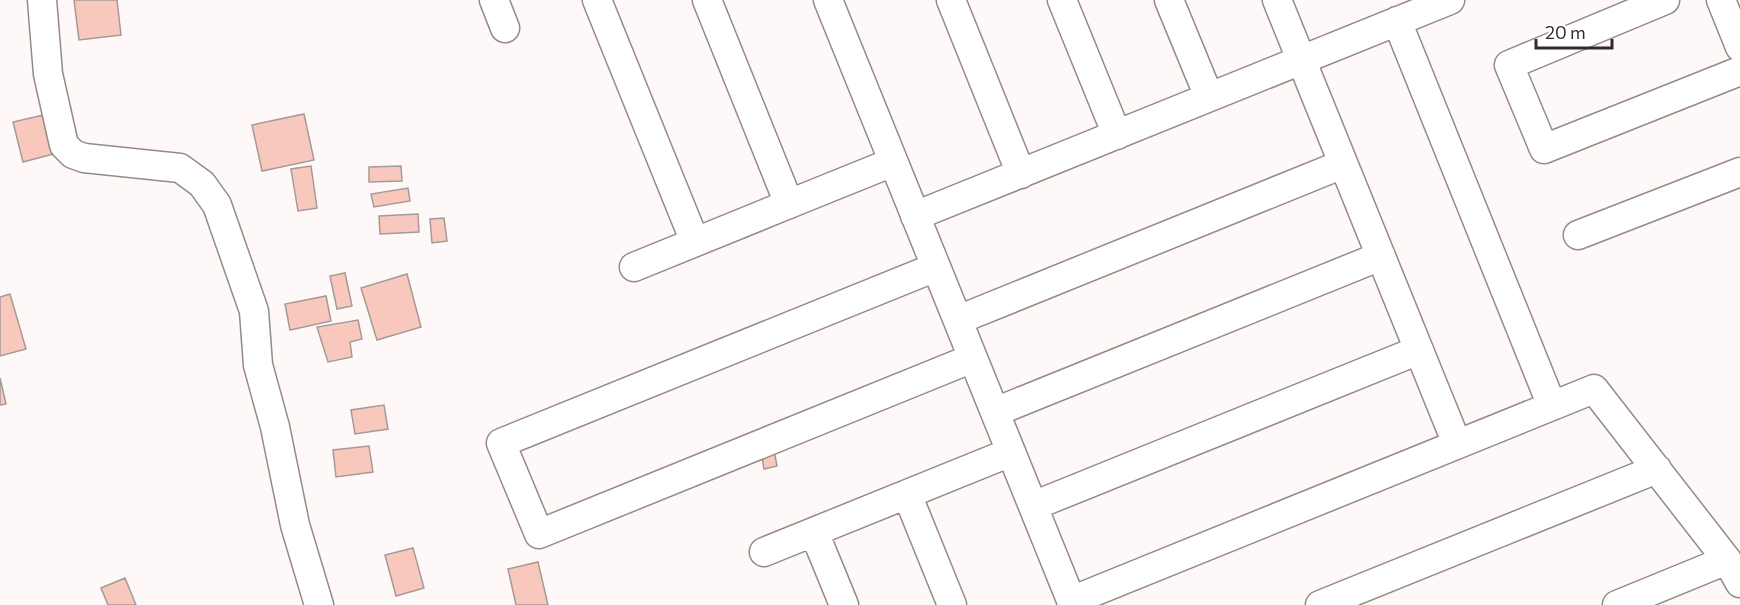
<svg xmlns="http://www.w3.org/2000/svg" width="1740" height="605" viewBox="0 0 1740 605" font-family="Commissioner,sans-serif">
<style>
.building{fill:#f9c8bc;stroke:#a59a98;stroke-width:1.5}
.lines{fill:none;stroke-linecap:round;stroke-linejoin:round}
.minor-casing{stroke:#948a87;stroke-width:31}
.minor{stroke:#fff;stroke-width:28}
</style>
<rect width="100%" height="100%" fill="#fef9f8"/>
<path class="building" d="M 74,0 L 117,0 L 121,35 L 79,40 Z
M 52,113 L 61,152 L 23,162 L 13,122 Z
M 304,114 L 314,160 L 262,171 L 252,125 Z
M 311,166 L 317,208 L 298,211 L 291,169 Z
M 401,166 L 402,181 L 369,182 L 369,167 Z
M 408,188 L 410,201 L 374,207 L 371,194 Z
M 418,214 L 419,232 L 380,234 L 379,216 Z
M 444,218 L 447,241 L 432,243 L 430,219 Z
M 345,273 L 352,306 L 337,309 L 330,276 Z
M 407,274 L 421,327 L 377,340 L 361,288 Z
M 10,294 L 26,349 L 0,356 L 0,297 Z
M 326,296 L 331,321 L 290,330 L 285,304 Z
M 358,320 L 362,339 L 350,342 L 352,357 L 328,362 L 317,327 Z
M 0,378 L 6,404 L 0,405 Z
M 384,405 L 388,429 L 355,434 L 351,410 Z
M 369,446 L 373,472 L 336,477 L 333,450 Z
M 774,450 L 777,466 L 764,469 L 761,452 Z
M 413,548 L 424,588 L 396,596 L 385,555 Z
M 538,562 L 548,605 L 516,605 L 508,569 Z
M 125,578 L 136,605 L 108,605 L 101,588 Z"/>
<g class="lines">
<defs>
<path id="minor" d="M 42,0 L 48,74 L 64,145 L 73,154 L 84,158 L 180,168 L 202,184 L 217,205 L 254,311 L 258,365 L 275,427 L 295,525 L 319,605
M 494,0 L 505,28
M 597,0 L 695,242
M 707,0 L 789,204 L 893,162
M 828,0 L 1073,605
M 951,0 L 1021,174
M 1062,0 L 1117,135
M 1169,0 L 1209,97
M 1277,0 L 1457,444
M 1665,0 L 1509,65 L 1544,149 L 1740,71
M 1721,0 L 1740,47
M 1397,21 L 1552,406
M 915,216 L 1450,0
M 1578,235 L 1740,172
M 634,267 L 789,204
M 936,267 L 501,443 L 539,534 L 973,358
M 958,320 L 1343,164
M 995,412 L 1381,256
M 907,494 L 952,605
M 1033,506 L 1419,350
M 814,532 L 844,605
M 764,552 L 1011,452
M 1071,601 L 1594,389 L 1727,560 L 1740,583
M 1320,605 L 1657,469
M 1617,605 L 1727,560"/>
</defs>
<use href="#minor" class="minor-casing"/>
<use href="#minor" class="minor"/>
</g>
<path d="M1536 39v9h76v-9" fill="none" stroke="#302c2b" stroke-width="3"/>
<text x="1545" y="39" font-size="18" fill="#302c2b" stroke="#ffffff" stroke-width="4.5" paint-order="stroke">20 m</text>
</svg>
